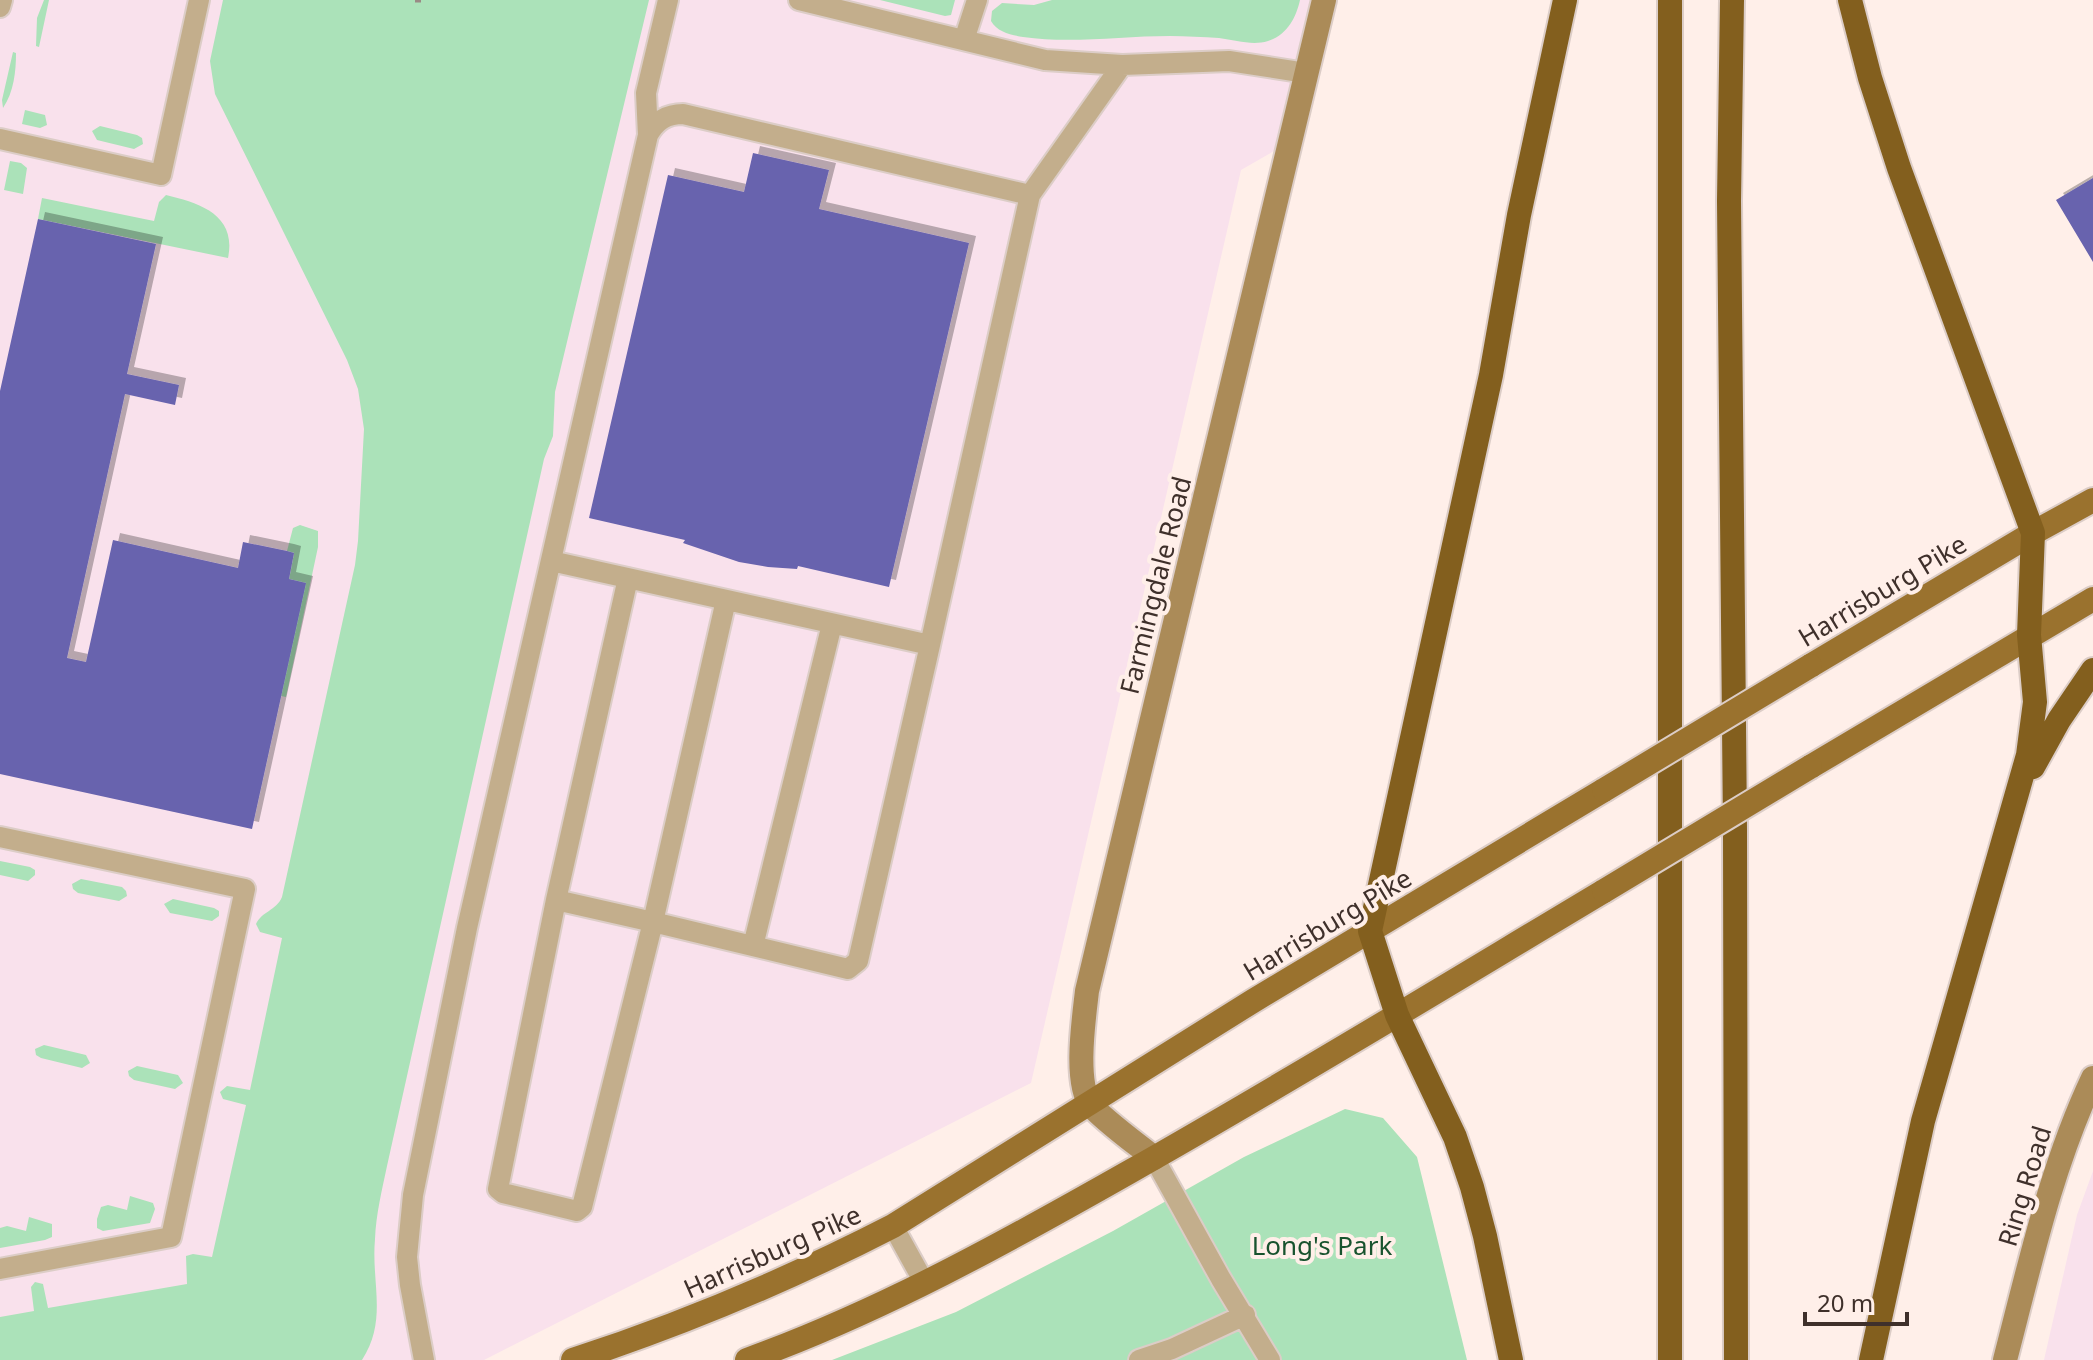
<svg xmlns="http://www.w3.org/2000/svg" width="2093" height="1360" viewBox="0 0 2093 1360" font-family="'Noto Sans',sans-serif">
<style>
.commercial{fill:#f9e1ec}
.green{fill:#abe2b9}
.building{fill:#6863ae;filter:url(#shadow)}
.lines{fill:none;stroke-linecap:round;stroke-linejoin:round}
.lane-casing{stroke:#dccdc7;stroke-width:24}
.secondary-casing{stroke:#dccdc7;stroke-width:28}
.primary-casing{stroke:#dccdc7;stroke-width:28}
.highway-casing{stroke:#dccdc7;stroke-width:28}
.path{stroke:#9a8a85;stroke-width:5;stroke-dasharray:6 6;stroke-linecap:butt}
.lane{stroke:#c3ae8c;stroke-width:20}
.secondary{stroke:#ab8b58;stroke-width:24}
.primary{stroke:#9a722e;stroke-width:24}
.highway{stroke:#835f1e;stroke-width:24}
.primary-bridge-casing{stroke:#dccdc7;stroke-width:28;stroke-linecap:butt}
.primary-bridge{stroke:#9a722e;stroke-width:24}
.labels{text-anchor:middle;dominant-baseline:central;stroke-width:8;stroke-linejoin:round;paint-order:stroke}
.street-label{font-size:26px;fill:#3f302b;stroke:#ffefe9}
.park-label{font-size:26px;fill:#18532e;stroke:#ffefe9}
</style>
<defs>
<filter id="shadow"><feDropShadow dx="7" dy="-7" stdDeviation="0" flood-color="#0004"/></filter>
</defs>
<rect width="100%" height="100%" fill="#ffefe9"/>
<path class="commercial" d="M 0,0 L 1332,0 L 1302,135 L 1241,170 L 1031,1083 L 484,1360 L 0,1360 Z
M 2093,1171 L 2093,1360 L 2044,1360 L 2077,1215 Z"/>
<path class="green" d="M 44,0 L 49,0 L 39,47 L 36,46 L 37,18 Z
M 223,0 L 649,0 L 555,392 L 553,436 L 544,459 L 387,1166 C 382,1190 376,1214 375,1239 C 371,1283 388,1320 362,1360 L 0,1360 L 0,1317 L 34,1311 L 31,1287 L 35,1282 L 43,1284 L 48,1308 L 187,1284 L 186,1256 L 193,1254 L 212,1257 L 246,1105 L 223,1099 L 220,1092 L 227,1086 L 250,1090 L 282,938 L 260,932 L 256,924 C 262,911 276,911 282,897 L 355,565 L 358,541 L 364,429 L 358,389 L 347,360 L 215,94 L 210,61 Z
M 880,0 L 955,0 L 951,15 L 945,16 Z
M 1052,0 L 1300,0 C 1296,18 1287,35 1268,41 C 1252,46 1236,40 1219,38 C 1203,37 1186,36 1170,36 C 1121,36 1071,44 1023,37 C 1011,35 997,32 991,21 L 992,11 L 1002,3 L 1034,5 Z
M 13,52 L 16,53 C 16,71 14,92 3,108 L 2,100 Z
M 25,110 L 45,115 L 47,125 L 40,128 L 22,124 Z
M 100,126 L 137,135 L 142,138 L 143,144 L 134,149 L 97,140 L 92,131 Z
M 10,161 L 21,163 L 27,168 L 23,194 L 4,190 Z
M 166,195 C 200,203 237,215 228,258 L 38,219 L 42,198 L 154,221 L 159,202 Z
M 300,525 L 318,531 L 318,547 L 286,697 L 281,696 L 305,583 L 289,579 L 294,553 L 287,551 L 293,528 Z
M 0,861 L 30,867 L 35,870 L 35,875 L 28,881 L 0,875 Z
M 81,879 L 122,887 L 126,891 L 127,896 L 119,901 L 78,893 L 73,889 L 72,884 Z
M 173,899 L 214,908 L 219,911 L 219,916 L 212,921 L 170,913 L 164,904 Z
M 44,1045 L 86,1055 L 90,1063 L 82,1068 L 41,1058 L 36,1055 L 35,1049 Z
M 137,1066 L 178,1075 L 183,1083 L 175,1089 L 134,1080 L 129,1076 L 128,1071 Z
M 1345,1109 L 1383,1118 L 1417,1157 L 1467,1360 L 832,1360 L 956,1312 L 1113,1231 L 1244,1157 Z
M 130,1196 L 153,1203 L 155,1209 L 150,1223 L 103,1231 L 97,1228 L 97,1219 L 101,1207 L 108,1205 L 127,1210 Z
M 29,1217 L 52,1224 L 52,1237 L 45,1240 L 0,1248 L 0,1228 L 7,1226 L 26,1231 Z"/>
<path class="building" d="M 753,153 L 829,170 L 819,209 L 969,243 L 889,587 L 798,566 L 797,569 L 768,567 L 739,562 L 683,543 L 685,540 L 589,518 L 668,175 L 744,192 Z
M 2093,178 L 2093,262 L 2056,200 Z
M 38,219 L 156,244 L 127,374 L 179,385 L 175,405 L 125,394 L 67,658 L 86,662 L 113,540 L 238,568 L 243,542 L 287,551 L 294,553 L 289,579 L 306,583 L 252,829 L 0,774 L 0,391 Z"/>
<g class="lines">
<defs>
<path id="lane" d="M 799,0 L 1045,60 L 1122,65 L 1229,61 L 1306,73
M 0,7 L 2,0
M 964,40 L 977,0
M 648,135 L 646,93 L 668,0
M 0,139 L 161,175 L 199,0
M 551,561 L 930,645 L 1030,195
M 628,578 L 556,900 L 498,1189 L 503,1193 L 577,1211 L 582,1207 L 653,922 L 848,969 L 858,961 L 930,645
M 0,837 L 245,889 L 171,1237 L 0,1269
M 556,900 L 653,922 L 726,600
M 753,946 L 832,624
M 1154,1158 L 1221,1279 L 1270,1360
M 893,1226 L 925,1284
M 424,1360 L 410,1285 L 407,1257 L 413,1195 L 467,928 L 648,135 C 656,121 666,114 683,114 L 1030,195 L 1122,65
M 1139,1360 L 1172,1349 L 1245,1315"/>
<path id="secondary" d="M 1154,1158 C 1138,1145 1102,1119 1091,1105 C 1074,1083 1084,1018 1087,991 L 1324,0
M 2005,1360 C 2030,1264 2051,1167 2093,1078"/>
<path id="primary" d="M 1810,666 L 2033,533 L 2093,500
M 1810,767 L 2093,599
M 573,1360 C 683,1324 790,1279 893,1226 L 1253,1001 L 1604,790
M 747,1360 C 882,1311 1006,1242 1131,1171 C 1290,1081 1447,985 1604,891"/>
<path id="highway" d="M 1732,0 L 1729,201 L 1735,830 L 1736,1360
M 1850,0 L 1870,78 L 1899,168 L 2033,533 L 2029,635 L 2035,702 L 2028,755 L 1923,1121 L 1871,1360
M 2033,767 L 2059,720 L 2093,670
M 1511,1360 L 1485,1236 L 1472,1187 L 1455,1137 L 1397,1015 L 1370,931 L 1491,375 L 1519,215 L 1565,0
M 1670,1360 L 1670,0"/>
</defs>
<use href="#lane" class="lane-casing"/>
<use href="#secondary" class="secondary-casing"/>
<use href="#primary" class="primary-casing"/>
<use href="#highway" class="highway-casing"/>
<path class="path" d="M 415,0 L 423,0"/>
<use href="#lane" class="lane"/>
<use href="#secondary" class="secondary"/>
<use href="#primary" class="primary"/>
<use href="#highway" class="highway"/>
<defs>
<path id="primary-bridge" d="M 1604,790 L 1810,666
M 1604,891 L 1810,767"/>
</defs>
<use href="#primary-bridge" class="primary-bridge-casing"/>
<use href="#primary-bridge" class="primary-bridge"/>
</g>
<g class="labels">
<g class="street-label">
<text transform="translate(1155 585) rotate(-76)">Farmingdale Road</text>
<text transform="translate(1882 590) rotate(-31)">Harrisburg Pike</text>
<text transform="translate(1327 924) rotate(-31)">Harrisburg Pike</text>
<text transform="translate(2024 1186) rotate(-73)">Ring Road</text>
<text transform="translate(772 1251) rotate(-24)">Harrisburg Pike</text>
</g>
<g class="park-label">
<text x="1322" y="1245">Long's Park</text>
</g>
</g>
<path d="M1805 1312v12h102v-12" fill="none" stroke="#3f302b" stroke-width="4"/>
<text x="1817" y="1312" font-size="24" fill="#3f302b" stroke="#ffefe9" stroke-width="6" paint-order="stroke">20 m</text>
</svg>
